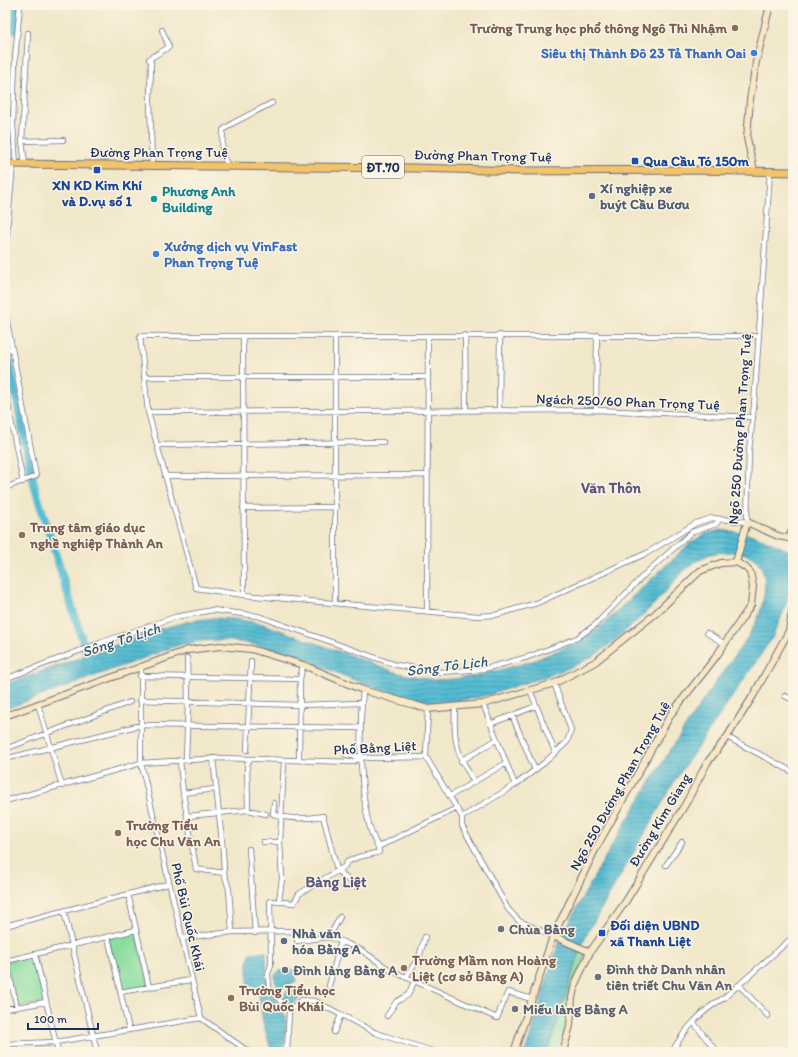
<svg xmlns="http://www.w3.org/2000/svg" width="798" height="1057" viewBox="0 0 798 1057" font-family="Itim,sans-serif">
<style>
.green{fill:#88dd9f;stroke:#52867e}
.cemetery{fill:url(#cemetery-stones);stroke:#52867e}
.water{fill:url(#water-rules);stroke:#387698}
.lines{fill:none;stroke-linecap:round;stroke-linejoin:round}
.river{stroke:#54bcd2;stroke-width:8}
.street-casing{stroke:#666f83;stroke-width:6}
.secondary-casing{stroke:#666f83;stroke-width:8}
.primary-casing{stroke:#666f83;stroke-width:9}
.street{stroke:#fff;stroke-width:4.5}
.secondary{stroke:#fae7c3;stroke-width:6}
.primary{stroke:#f2c36a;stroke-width:7}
.education-dot{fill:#8d6e63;stroke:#fcf5e5;stroke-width:1.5}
.shop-dot{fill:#3f7fe0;stroke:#fcf5e5;stroke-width:1.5}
.transit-dot{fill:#1a4fb4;stroke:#fcf5e5;stroke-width:1.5}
.service-dot{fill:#5c6f8a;stroke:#fcf5e5;stroke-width:1.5}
.culture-dot{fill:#0f9aa8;stroke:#fcf5e5;stroke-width:1.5}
.worship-dot{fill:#6b7280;stroke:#fcf5e5;stroke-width:1.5}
.labels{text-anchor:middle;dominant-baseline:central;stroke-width:3;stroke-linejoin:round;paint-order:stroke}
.shield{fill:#fcf5e5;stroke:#5e6a86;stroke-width:1}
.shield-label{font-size:13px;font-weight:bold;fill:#1b2f5e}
.education-label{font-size:14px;font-weight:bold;fill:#785e54;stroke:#fcf5e5;text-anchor:start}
.shop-label{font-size:14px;font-weight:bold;fill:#366cbe;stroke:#fcf5e5;text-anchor:end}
.street-label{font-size:14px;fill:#1b2f5e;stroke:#fcf5e5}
.transit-label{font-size:14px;font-weight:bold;fill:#164399;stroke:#fcf5e5;text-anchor:start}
.service-label{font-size:14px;font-weight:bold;fill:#4e5e75;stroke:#fcf5e5;text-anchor:start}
.culture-label{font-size:14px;font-weight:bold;fill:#0d838f;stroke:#fcf5e5;text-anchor:start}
.worship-label{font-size:14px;font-weight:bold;fill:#5b616d;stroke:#fcf5e5;text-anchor:start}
.neighbourhood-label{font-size:15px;font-weight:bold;fill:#5c5881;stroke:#fcf5e5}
.water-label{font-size:15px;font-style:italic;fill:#2c5981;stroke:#fcf5e5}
</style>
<defs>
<pattern id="cemetery-stones" width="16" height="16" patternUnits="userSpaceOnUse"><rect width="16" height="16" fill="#88dd9f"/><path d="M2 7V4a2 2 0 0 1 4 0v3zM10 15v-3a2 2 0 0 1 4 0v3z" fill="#75be8b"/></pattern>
<pattern id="water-rules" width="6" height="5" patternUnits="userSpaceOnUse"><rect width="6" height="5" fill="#54bcd2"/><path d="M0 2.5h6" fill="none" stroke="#4599ae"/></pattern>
</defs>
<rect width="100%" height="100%" fill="#fcf5e5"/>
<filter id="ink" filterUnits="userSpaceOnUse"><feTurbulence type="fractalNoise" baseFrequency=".025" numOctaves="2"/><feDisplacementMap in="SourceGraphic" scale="8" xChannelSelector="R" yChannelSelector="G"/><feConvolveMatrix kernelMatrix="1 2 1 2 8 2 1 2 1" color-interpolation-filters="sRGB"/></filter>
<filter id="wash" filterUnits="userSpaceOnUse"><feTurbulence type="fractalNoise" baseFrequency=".012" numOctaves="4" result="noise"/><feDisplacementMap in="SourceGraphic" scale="16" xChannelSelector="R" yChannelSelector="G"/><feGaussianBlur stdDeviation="0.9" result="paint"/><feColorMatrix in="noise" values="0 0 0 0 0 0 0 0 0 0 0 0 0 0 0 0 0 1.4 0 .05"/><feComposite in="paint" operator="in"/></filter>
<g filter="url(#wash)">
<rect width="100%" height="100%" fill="#f1e7c9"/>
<path class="green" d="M 136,930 L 149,987 L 120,992 L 108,937 Z
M 580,952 L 586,953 L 568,999 L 568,1012 L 560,1052 L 548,1052 Z
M 35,954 L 46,1002 L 17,1007 L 6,961 Z"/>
<path class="cemetery" d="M 51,1045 L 52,1052 L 5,1052 L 5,1047 Z"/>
<path class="water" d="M 721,530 L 754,535 L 790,551 L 793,546 L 793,573 L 785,608 L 772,638 L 676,779 L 585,937 L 573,970 L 547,1052 L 525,1052 C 537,1020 544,987 555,954 C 562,934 574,914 584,895 C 604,858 626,822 648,786 C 670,750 693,715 717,680 C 731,660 754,633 761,609 C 769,580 767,553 732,552 C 724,552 715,552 708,555 C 683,564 666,594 647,611 C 628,629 609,648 586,660 C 564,671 541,678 518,685 C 505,689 492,695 478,697 C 461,701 441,703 424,701 C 344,688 259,620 176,646 L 5,709 L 5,685 L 160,629 L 190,621 L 212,618 L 236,619 L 263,624 L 398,673 L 434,680 L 454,679 L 476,676 L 533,661 L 575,643 L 598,629 L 689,544 L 705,534 Z
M 266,952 L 267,989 L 286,1016 L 284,1052 L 271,1052 C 270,1041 265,1032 263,1022 C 261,1011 260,1001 258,990 L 248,984 L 248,962 L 250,953 Z
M 291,969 L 296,971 L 296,981 L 280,989 L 275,981 L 275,975 L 279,971 Z
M285 996a7 7 0 1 1 14 0a7 7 0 1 1-14 0Z"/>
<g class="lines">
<path class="river" d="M 16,30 L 17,5
M 5,231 L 11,113
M 5,340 L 34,485 L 90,665"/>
</g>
</g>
<g filter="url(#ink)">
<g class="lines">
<defs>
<path id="street" d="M 22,141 L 63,140
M 16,164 L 13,125 L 15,59 L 20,5
M 25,164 L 22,141 L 28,33
M 152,165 L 150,100 L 151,62 L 149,59 L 169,47 L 162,30
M 228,166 L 222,154 L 223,130 L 233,123 L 272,103
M 5,253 L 13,164
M 5,311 L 36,476 L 5,488
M 465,335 L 466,410
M 243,336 L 244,595
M 335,336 L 335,603
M 758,336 L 140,336 L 148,412 L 196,588 L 244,595 L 478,616 L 495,615 L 537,603 L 647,553 L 696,523 L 712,518 L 747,522 L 749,451 L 754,406 L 770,172
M 5,349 L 11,349
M 144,377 L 428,377
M 5,390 L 23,482
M 499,410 L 500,335
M 596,410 L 597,335
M 148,412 L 596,410 L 753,417
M 157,445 L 383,442
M 165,476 L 427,475
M 243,508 L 336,507
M 427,611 L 428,336
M 707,633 L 725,644
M 141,666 L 141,763 L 201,1018 L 249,1052
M 140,676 L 300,679
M 5,679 L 100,643 L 175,617 L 213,610 L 258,616 L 396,665 L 441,672 L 484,669 L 528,657 L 577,638 L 595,625 L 646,573 L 692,532 L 716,524 L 720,519
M 363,690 C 359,728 358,814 378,847 L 457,808
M 530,690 L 555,752
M 785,696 L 793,700
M 140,700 L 300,705 L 361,703
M 38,704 L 62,786
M 483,704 L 515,785
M 455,708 C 453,742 457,753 474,782
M 512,715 L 535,770
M 490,724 L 536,706
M 727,737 L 793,772
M 5,749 L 130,702
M 247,750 L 251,661
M 346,755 L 371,758 L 426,757 L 462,817 L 462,826 L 508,909 L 519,921 L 553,936
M 426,757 L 428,709
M 213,758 L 223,851 L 224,873 L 229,889 L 232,932
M 5,759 L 141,725 L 361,728
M 186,759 L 188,702 L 187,658
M 180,760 L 183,793 L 196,869 L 224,873
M 299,760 L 300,679 L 303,665
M 461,761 L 496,740
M 183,793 L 215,789
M 450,796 L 506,763
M 5,801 L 141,763 L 221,758 L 352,762 L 360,758
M 274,803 L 273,814 C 289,820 306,819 323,816 L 337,870
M 248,810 L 247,764 L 250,760
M 188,816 L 248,810 L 266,814
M 462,817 L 515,785 L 544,763 L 567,742 L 571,730 L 554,683
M 263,842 L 280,842
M 249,849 L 255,933
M 666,865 L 682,842
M 337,870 L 356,887
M 128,894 L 149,987
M 279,901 L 282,879 L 280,842 L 284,761
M 64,911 L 97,1052
M 5,926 L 168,884
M 108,937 L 129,1030
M 329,937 L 340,917
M 182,938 L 232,932 L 295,931 L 297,941 L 329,937 L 341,941 L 361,950 L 390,970 L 497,1018 L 508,992 L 532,999
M 35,954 L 58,1052
M 5,957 L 17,1007
M 6,961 L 136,930
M 406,977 L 419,957 L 425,937
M 739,985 L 768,1016
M 329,986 L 341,941
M 120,992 L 191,980
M 5,1009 L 46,1002
M 289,1011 L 302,1000 L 315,1001 L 376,1033 L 435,1052
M 387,1016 L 396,1002 L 408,995 L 414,982
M 694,1023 L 717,1052
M 334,1032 L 341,1015
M 5,1044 L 56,1042 L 201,1018
M 287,1052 L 289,1011 L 269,988 L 268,974 L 271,965 L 271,955 L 270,901 L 294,903 L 299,894 L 344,867 L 347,862 L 358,857 L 376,853 L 379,852 L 378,847
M 672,1052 C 683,1031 703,1009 724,998 L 793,937"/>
<path id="secondary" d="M 754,171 L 747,138 L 750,100 L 756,62 L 770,5
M 789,538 L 793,528
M 736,562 L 747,522 L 778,536 L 793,539
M 5,716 L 188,650 L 220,646 L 251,649 L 303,665 L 363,690 L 428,709 L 483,704 L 555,683 L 595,662 L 655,614 L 700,571 L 721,563 L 736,562
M 553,936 L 590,952
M 514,1052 L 553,936 L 596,848 L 671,714 L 715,658 L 751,605 L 753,586 L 750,572 L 745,567 L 736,562
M 563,1052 L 570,1026 L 572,998 L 575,984 L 590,952 L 626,901 L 686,803 L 707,763 L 727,737 L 753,696 L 789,631 L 793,606"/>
<path id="primary" d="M 5,164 L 413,168 L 521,171 L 694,170 L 793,172"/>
</defs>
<use href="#street" class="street-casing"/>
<use href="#secondary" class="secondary-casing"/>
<use href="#primary" class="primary-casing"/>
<use href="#street" class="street"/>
<use href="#secondary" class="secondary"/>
<use href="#primary" class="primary"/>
</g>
</g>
<g class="education-dot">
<circle cx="735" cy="28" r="4"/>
<circle cx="22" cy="535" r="4"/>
<circle cx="118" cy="833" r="4"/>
<circle cx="404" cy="968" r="4"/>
<circle cx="231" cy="998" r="4"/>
</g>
<g class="shop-dot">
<circle cx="754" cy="53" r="4"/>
<circle cx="156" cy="254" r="4"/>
</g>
<g class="transit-dot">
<rect x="631" y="157" width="8" height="8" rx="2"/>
<rect x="93" y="166" width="8" height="8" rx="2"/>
<rect x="598" y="929" width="8" height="8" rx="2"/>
</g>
<g class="service-dot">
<circle cx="592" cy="196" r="4"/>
<circle cx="284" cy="941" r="4"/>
</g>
<circle class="culture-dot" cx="154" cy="199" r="4"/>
<g class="worship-dot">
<circle cx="501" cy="929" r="4"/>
<circle cx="285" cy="970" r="4"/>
<circle cx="598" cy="977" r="4"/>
<circle cx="515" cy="1009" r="4"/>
</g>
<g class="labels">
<rect class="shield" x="362" y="156" width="42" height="22" rx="3"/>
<g class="shield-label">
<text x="383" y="167">ĐT.70</text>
</g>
<g class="education-label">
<text x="727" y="28" text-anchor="end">Trường Trung học phổ thông Ngô Thì Nhậm</text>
<text x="30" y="527">Trung tâm giáo dục<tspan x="30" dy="16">nghề nghiệp Thành An</tspan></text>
<text x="126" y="825">Trường Tiểu<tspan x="126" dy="16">học Chu Văn An</tspan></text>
<text x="412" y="960">Trường Mầm non Hoàng<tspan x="412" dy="16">Liệt (cơ sở Bằng A)</tspan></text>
<text x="239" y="990">Trường Tiểu học<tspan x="239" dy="16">Bùi Quốc Khái</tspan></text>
</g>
<g class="shop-label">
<text x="746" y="53">Siêu thị Thành Đô 23 Tả Thanh Oai</text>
<text x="164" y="246" text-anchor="start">Xưởng dịch vụ VinFast<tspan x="164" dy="16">Phan Trọng Tuệ</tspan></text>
</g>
<g class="street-label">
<text x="159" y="152">Đường Phan Trọng Tuệ</text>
<text transform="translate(483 156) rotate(1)">Đường Phan Trọng Tuệ</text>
<text transform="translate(628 402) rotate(2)">Ngách 250/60 Phan Trọng Tuệ</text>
<text transform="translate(740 429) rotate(-86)">Ngõ 250 Đường Phan Trọng Tuệ</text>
<text transform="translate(375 748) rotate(-3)">Phố Bằng Liệt</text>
<text transform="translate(620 786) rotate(-61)">Ngõ 250 Đường Phan Trọng Tuệ</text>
<text transform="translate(660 820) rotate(-59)">Đường Kim Giang</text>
<text transform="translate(188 917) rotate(77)">Phố Bùi Quốc Khái</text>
</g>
<g class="transit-label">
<text x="643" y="161">Qua Cầu Tó 150m</text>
<text x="97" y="185" text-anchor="middle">XN KD Kim Khí<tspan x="97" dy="16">và D.vụ số 1</tspan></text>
<text x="610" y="925">Đối diện UBND<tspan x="610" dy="16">xã Thanh Liệt</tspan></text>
</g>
<g class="service-label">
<text x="600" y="188">Xí nghiệp xe<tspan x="600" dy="16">buýt Cầu Bươu</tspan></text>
<text x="292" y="933">Nhà văn<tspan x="292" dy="16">hóa Bằng A</tspan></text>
</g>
<g class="culture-label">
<text x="162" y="191">Phương Anh<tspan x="162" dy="16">Building</tspan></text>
</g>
<g class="worship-label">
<text x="509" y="929">Chùa Bằng</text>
<text x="606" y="969">Đình thờ Danh nhân<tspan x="606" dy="16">tiên triết Chu Văn An</tspan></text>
<text x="293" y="970">Đình làng Bằng A</text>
<text x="523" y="1009">Miếu làng Bằng A</text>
</g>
<g class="neighbourhood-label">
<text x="611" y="488">Văn Thôn</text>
<text x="336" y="882">Bàng Liệt</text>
</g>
<g class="water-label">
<text transform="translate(121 640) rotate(-18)">Sông Tô Lịch</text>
<text transform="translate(447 666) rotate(-7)">Sông Tô Lịch</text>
</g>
</g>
<rect width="798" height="1057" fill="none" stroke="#fcf5e5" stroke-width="20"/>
<path d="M28 1023v6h70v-6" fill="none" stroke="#1b2f5e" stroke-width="2"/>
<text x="34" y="1023" font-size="12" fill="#1b2f5e" stroke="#fcf5e5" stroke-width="3" paint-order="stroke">100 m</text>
</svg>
